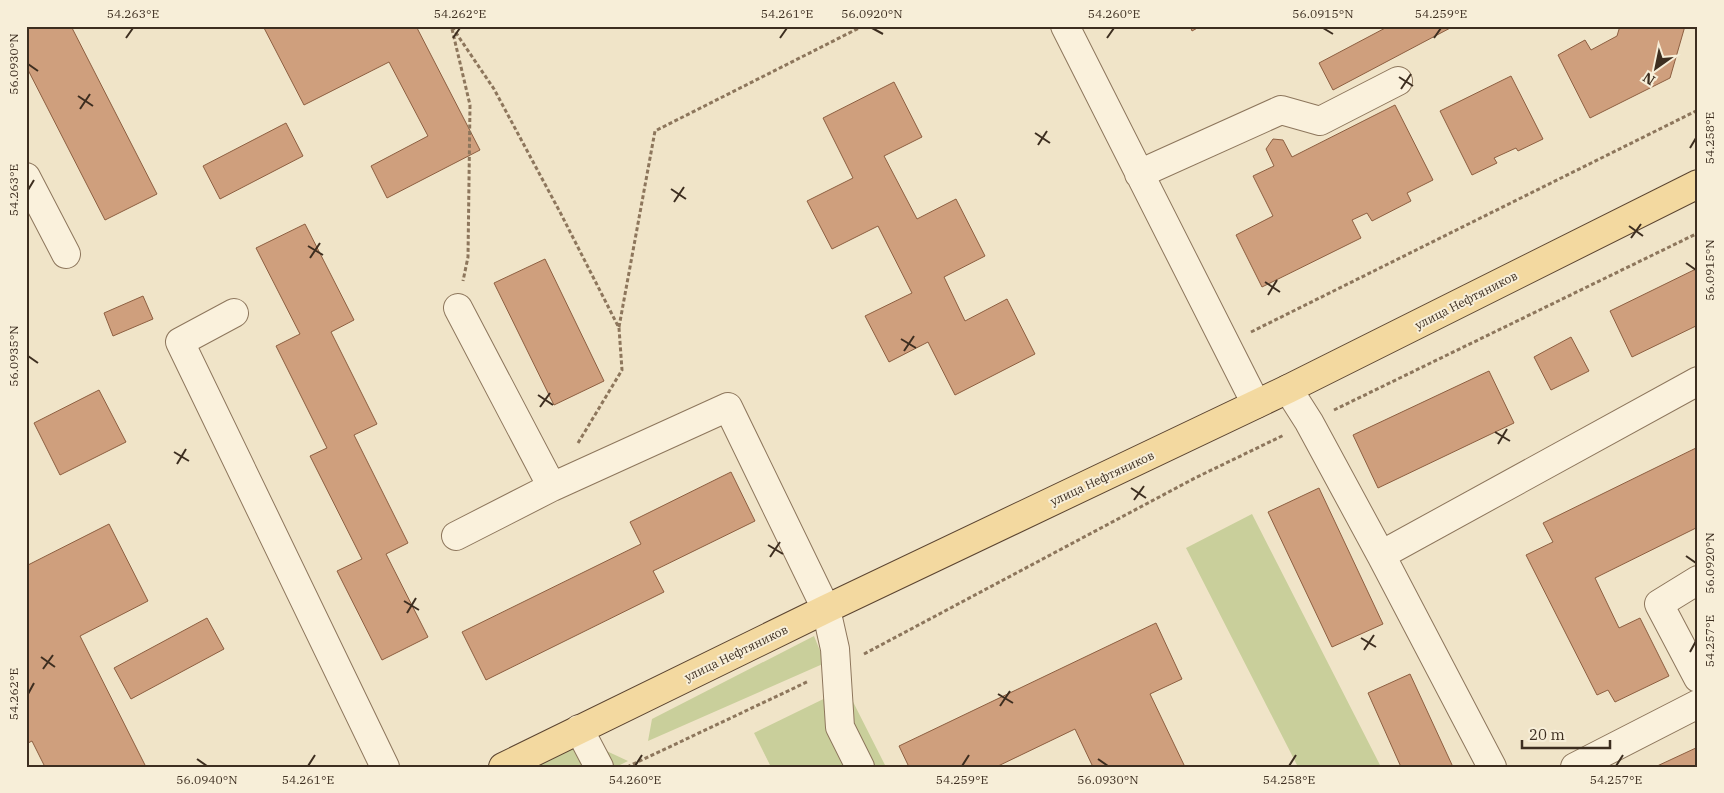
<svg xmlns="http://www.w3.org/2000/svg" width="1724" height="793" viewBox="0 0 1724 793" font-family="'IBM Plex Serif',serif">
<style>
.green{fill:#c9cf9b}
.building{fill:#cf9f7d;stroke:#8d5f41}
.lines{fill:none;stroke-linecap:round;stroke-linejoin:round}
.minor-casing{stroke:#8d765c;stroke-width:30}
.major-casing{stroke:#5b4430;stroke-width:30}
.path{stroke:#8d765c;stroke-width:3;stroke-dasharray:4 2.5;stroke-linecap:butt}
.minor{stroke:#faf1dc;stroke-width:28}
.major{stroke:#f3d9a0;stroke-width:28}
.ticks{fill:none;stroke:#3d2e20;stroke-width:2}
.labels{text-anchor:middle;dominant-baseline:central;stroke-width:4;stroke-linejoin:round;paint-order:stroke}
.street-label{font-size:12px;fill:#3d2e20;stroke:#f7eed8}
.neatline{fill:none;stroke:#3d2e20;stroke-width:2}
.ticks-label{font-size:12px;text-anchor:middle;fill:#3d2e20}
</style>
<rect width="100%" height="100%" fill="#f0e4c8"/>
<path class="green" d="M 1252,514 L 1381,767 L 1298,767 L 1186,548 Z
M 814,636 L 825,663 L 648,741 L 652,719 Z
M 846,688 L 886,767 L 771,767 L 754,733 Z
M 583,740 L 628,761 L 616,767 L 528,767 Z"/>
<path class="building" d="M 26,26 L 71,26 L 157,194 L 105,220 L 26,66 Z
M 263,26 L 416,26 L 480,150 L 387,198 L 371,166 L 428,136 L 389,62 L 304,105 Z
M 1190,26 L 1201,26 L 1192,31 Z
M 1389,26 L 1454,26 L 1333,90 L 1319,63 Z
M 1620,26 L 1685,26 L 1670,78 L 1590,118 L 1558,55 L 1585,40 L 1591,50 L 1617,36 Z
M 1511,76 L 1543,139 L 1518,151 L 1516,148 L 1494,158 L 1497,163 L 1472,175 L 1440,111 Z
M 894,82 L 922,137 L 884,156 L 917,219 L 956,199 L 985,256 L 944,277 L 965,321 L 1007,299 L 1035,354 L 955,395 L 928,342 L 889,362 L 865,316 L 912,293 L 878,226 L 832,249 L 807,201 L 853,178 L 823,118 Z
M 1395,105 L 1433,180 L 1407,193 L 1411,201 L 1372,221 L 1367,213 L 1352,220 L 1361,238 L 1262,287 L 1236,235 L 1273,216 L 1253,176 L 1274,166 L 1266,149 L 1273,139 L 1283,140 L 1292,157 Z
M 286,123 L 303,156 L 220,199 L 203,166 Z
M 305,224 L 354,320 L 331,332 L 377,424 L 354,435 L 408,543 L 386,554 L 428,637 L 382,660 L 337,571 L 362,559 L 310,456 L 327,448 L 276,346 L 300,334 L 256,248 Z
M 545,259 L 604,381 L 554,405 L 494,283 Z
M 1698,268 L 1698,325 L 1632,357 L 1610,311 Z
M 143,296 L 153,319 L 113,336 L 104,313 Z
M 1571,337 L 1589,371 L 1551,390 L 1534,357 Z
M 1489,371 L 1514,423 L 1378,488 L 1353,435 Z
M 99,390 L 126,442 L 60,475 L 34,423 Z
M 1698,447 L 1698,527 L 1595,578 L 1619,628 L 1640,618 L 1669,676 L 1615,702 L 1608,690 L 1597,695 L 1526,555 L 1553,542 L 1543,523 Z
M 731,472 L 755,521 L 653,571 L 664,592 L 486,680 L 462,632 L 641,544 L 630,522 Z
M 1319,488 L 1383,624 L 1332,647 L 1268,512 Z
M 109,524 L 148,601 L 80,636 L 146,767 L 45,767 L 32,741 L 26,744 L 26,566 Z
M 207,618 L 224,649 L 131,699 L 114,668 Z
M 1156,623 L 1182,679 L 1150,694 L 1185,767 L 1093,767 L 1075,729 L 996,767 L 909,767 L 899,746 Z
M 1410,674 L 1453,767 L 1401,767 L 1368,693 Z
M 1698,747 L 1698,767 L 1655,767 Z"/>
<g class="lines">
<defs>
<path id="minor" d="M 1065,26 L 1256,404
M 1139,174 L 1281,110 L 1320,121 L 1398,81
M 26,177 L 66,254
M 458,308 L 552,487
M 234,313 L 180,342 L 385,767
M 1288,389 L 1309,422 L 1381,555 L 1698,381
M 456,536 L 552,487 L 728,407 L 826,609 L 835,649 L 840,727 L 860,767
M 1381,555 L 1492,767
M 1698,580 L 1659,604 L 1698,678
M 579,729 L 599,767
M 1575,767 L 1698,704"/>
<path id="major" d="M 503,767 L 826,609 L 1288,389 L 1698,184"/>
</defs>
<use href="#minor" class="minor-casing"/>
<use href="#major" class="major-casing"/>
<path class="path" d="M 452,27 L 494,89 L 561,214 L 619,328 L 622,370 L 578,443
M 452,29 L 470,105 L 468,257 L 463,281
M 619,327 L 655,131 L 863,26
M 1251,332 L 1698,110
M 1334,410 L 1698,233
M 864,654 L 1195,478 L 1284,435
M 627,767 L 809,681"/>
<use href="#minor" class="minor"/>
<use href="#major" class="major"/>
</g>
<path class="ticks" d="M 872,28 L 883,34M 1323,28 L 1333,34M 126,38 L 133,28M 453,38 L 460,28M 780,38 L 787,28M 1107,38 L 1114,28M 1434,38 L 1441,28M 28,64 L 38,71M 1399,77 L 1413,86M 1401,89 L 1411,74M 78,96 L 93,106M 80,109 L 90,94M 1035,133 L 1050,143M 1038,145 L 1047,131M 1690,148 L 1696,138M 671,189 L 686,199M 28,190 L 34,180M 674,202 L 684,187M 1629,226 L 1643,236M 1631,238 L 1641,224M 308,246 L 323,255M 310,258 L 320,243M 1686,263 L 1696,270M 1265,282 L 1280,292M 1268,295 L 1277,280M 901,339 L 916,348M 904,351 L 914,336M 28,356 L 38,363M 538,395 L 553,405M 540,407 L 550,393M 1495,432 L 1510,441M 1498,444 L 1507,429M 174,452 L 189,461M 177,464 L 186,449M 1131,488 L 1146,498M 1134,500 L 1144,486M 768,545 L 783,554M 1686,556 L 1696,563M 770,557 L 780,542M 404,601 L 419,610M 407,613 L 416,598M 1361,638 L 1376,647M 1364,650 L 1374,635M 1690,652 L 1696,641M 41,657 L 55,667M 43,669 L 53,655M 28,694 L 34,683M 998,694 L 1013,703M 1000,706 L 1010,691M 197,759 L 207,766M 1098,759 L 1108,766M 308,766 L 315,755M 635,766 L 642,755M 962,766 L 969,755M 1289,766 L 1296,755M 1616,766 L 1623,755"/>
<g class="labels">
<g class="street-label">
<text transform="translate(1466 300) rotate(-27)">улица Нефтяников</text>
<text transform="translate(1102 478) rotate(-25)">улица Нефтяников</text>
<text transform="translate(736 653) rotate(-26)">улица Нефтяников</text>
</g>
</g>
<rect width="1724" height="793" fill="none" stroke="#f7eed8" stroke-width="55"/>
<g transform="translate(1656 68) rotate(213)" stroke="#f7eed8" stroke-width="4" paint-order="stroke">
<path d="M0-4L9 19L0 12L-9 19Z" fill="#3d2e20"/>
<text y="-8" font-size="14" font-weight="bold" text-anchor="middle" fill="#3d2e20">N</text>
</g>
<path d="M1522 740v8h88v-8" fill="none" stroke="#3d2e20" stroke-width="2.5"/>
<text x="1529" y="740" font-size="15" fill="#3d2e20" stroke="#f7eed8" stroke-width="4" paint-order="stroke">20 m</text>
<rect x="28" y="28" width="1668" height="738" class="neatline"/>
<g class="ticks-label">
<text x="133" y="18">54.263°E</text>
<text x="460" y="18">54.262°E</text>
<text x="787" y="18">54.261°E</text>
<text x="872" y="18">56.0920°N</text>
<text x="1114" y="18">54.260°E</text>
<text x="1323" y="18">56.0915°N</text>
<text x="1441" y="18">54.259°E</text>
<text transform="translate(14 64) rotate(-90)" y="4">56.0930°N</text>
<text transform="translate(1710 138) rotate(-90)" y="4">54.258°E</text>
<text transform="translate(14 190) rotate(-90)" y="4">54.263°E</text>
<text transform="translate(1710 270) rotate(-90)" y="4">56.0915°N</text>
<text transform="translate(14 356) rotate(-90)" y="4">56.0935°N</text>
<text transform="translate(1710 563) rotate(-90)" y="4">56.0920°N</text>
<text transform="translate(1710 641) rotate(-90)" y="4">54.257°E</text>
<text transform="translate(14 694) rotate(-90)" y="4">54.262°E</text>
<text x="207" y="784">56.0940°N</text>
<text x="308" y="784">54.261°E</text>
<text x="635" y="784">54.260°E</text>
<text x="962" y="784">54.259°E</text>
<text x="1108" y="784">56.0930°N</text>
<text x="1289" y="784">54.258°E</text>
<text x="1616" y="784">54.257°E</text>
</g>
</svg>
